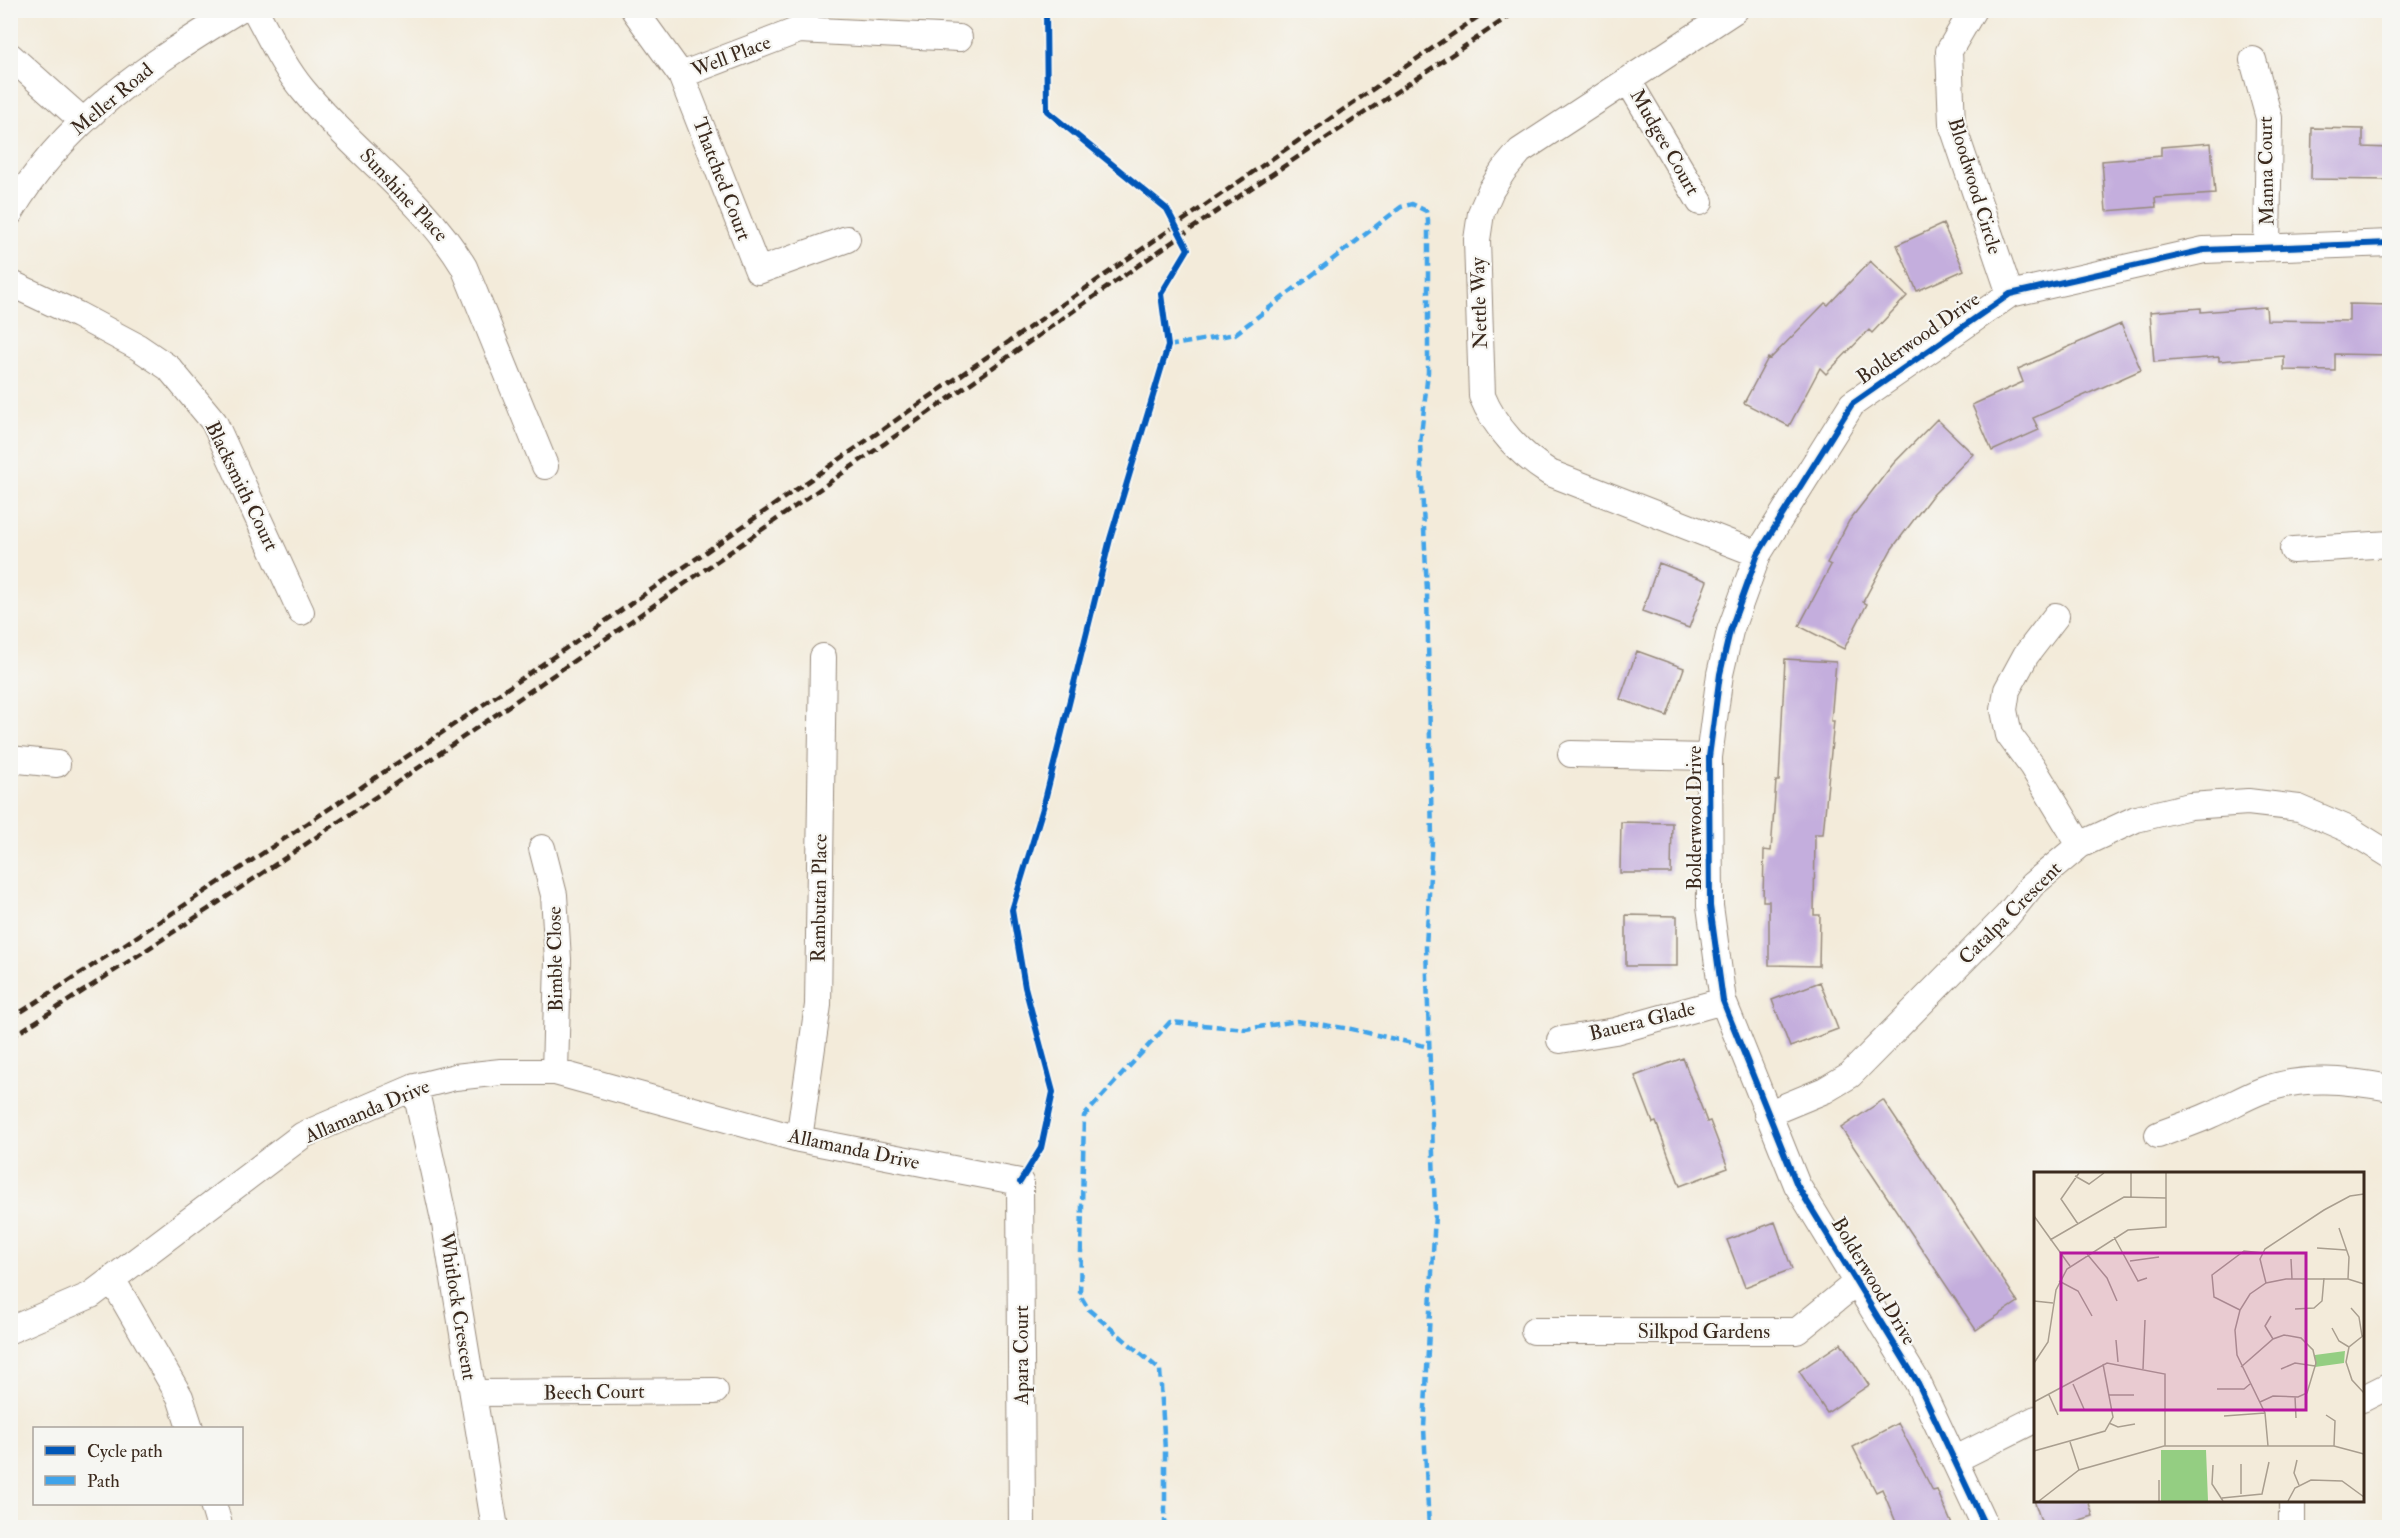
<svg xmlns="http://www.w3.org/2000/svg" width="2400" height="1538" viewBox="0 0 2400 1538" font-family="'IM FELL Double Pica',serif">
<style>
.building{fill:#c4aedd}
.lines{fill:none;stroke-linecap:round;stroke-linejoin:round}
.minor-casing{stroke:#978a7c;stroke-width:28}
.minor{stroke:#fff;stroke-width:26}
.rail{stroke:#3b2a1e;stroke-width:4.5;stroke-dasharray:9 4.5;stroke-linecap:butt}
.quiet{stroke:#3fa3ea;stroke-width:4.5;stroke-dasharray:9 4.5;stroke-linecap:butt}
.cycleway-casing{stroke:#f6f6f2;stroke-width:10}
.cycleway{stroke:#0057b8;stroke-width:6}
.labels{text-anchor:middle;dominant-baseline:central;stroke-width:4.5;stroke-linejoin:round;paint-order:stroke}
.street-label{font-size:20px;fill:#3b2a1e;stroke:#f6f6f2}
.inset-road{fill:none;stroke:#a99e8f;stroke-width:1.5}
.view{fill:#b5179e;fill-opacity:0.15;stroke:#b5179e;stroke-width:3}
.inset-edge{fill:none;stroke:#3b2a1e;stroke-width:3}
</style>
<rect width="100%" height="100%" fill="#f6f6f2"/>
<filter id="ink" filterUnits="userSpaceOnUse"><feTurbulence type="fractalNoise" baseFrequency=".0167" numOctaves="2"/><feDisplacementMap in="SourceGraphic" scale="12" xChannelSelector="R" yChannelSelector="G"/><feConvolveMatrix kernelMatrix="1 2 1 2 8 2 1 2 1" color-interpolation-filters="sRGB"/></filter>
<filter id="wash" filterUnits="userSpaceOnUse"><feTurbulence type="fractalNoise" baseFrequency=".008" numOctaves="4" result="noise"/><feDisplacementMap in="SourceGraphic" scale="24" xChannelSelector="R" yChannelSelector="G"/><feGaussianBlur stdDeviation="1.35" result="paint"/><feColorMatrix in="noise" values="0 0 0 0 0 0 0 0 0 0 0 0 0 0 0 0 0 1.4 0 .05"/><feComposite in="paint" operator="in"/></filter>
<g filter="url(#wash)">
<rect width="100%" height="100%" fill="#f3ebda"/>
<g id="blocks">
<path class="building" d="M 2312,128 L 2363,129 L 2363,147 L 2390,148 L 2390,180 L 2311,179 Z
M 2211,143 L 2215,194 L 2155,198 L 2156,207 L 2106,211 L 2102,161 L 2161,156 L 2161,147 Z
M 1943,224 L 1964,270 L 1917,291 L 1897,245 Z
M 1870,261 L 1907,296 L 1872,333 L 1869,330 L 1826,374 L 1820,368 L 1789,426 L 1744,403 L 1768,358 L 1770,359 L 1825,303 L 1828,305 Z
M 2349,304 L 2390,305 L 2390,355 L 2335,354 L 2335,371 L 2284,370 L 2284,356 L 2219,361 L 2219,357 L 2154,362 L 2150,312 L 2201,308 L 2201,312 L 2266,307 L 2267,320 L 2349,321 Z
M 2121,324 L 2141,370 L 2033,418 L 2039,430 L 1992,451 L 1972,405 L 2023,382 L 2018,369 Z
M 1937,419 L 1973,454 L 1931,497 L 1891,550 L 1863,602 L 1867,604 L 1844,649 L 1799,626 L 1831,565 L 1827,563 L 1849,521 L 1893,464 Z
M 1659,563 L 1707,581 L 1689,628 L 1642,611 Z
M 1637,651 L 1684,668 L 1667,716 L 1620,699 Z
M 1785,659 L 1836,662 L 1831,721 L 1834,721 L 1823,834 L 1815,834 L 1814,915 L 1820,915 L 1819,966 L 1769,965 L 1769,901 L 1763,901 L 1764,850 L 1771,851 L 1776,781 L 1779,781 Z
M 1621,822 L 1672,823 L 1671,873 L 1620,873 Z
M 1626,915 L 1677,916 L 1677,966 L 1626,966 Z
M 1820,982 L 1838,1029 L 1790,1047 L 1772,1000 Z
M 1683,1058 L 1707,1122 L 1710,1121 L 1728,1168 L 1680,1186 L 1656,1122 L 1653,1123 L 1635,1076 Z
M 1883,1100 L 2018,1302 L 1976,1330 L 1841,1128 Z
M 1775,1222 L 1792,1269 L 1745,1287 L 1727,1240 Z
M 1841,1343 L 1869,1385 L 1827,1413 L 1799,1371 Z
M 1898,1423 L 1933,1491 L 1937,1490 L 1953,1527 L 1898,1527 L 1882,1489 L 1876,1492 L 1853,1447 Z
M 2034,1500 L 2088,1500 L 2093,1516 L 2057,1527 L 2043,1527 Z"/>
</g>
</g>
<g filter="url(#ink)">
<use href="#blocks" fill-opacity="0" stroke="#978a7c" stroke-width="1.5"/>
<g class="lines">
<defs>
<path id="minor" d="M 255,10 C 270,37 283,66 303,90 C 354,152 421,196 464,267 L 545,466
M 634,10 L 681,75 L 758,271 L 847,239
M 1735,10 L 1520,151 L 1503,171 L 1491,190 L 1481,213 L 1477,240 L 1482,396 C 1495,428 1521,455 1550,473 L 1758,554
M 1973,10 L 1949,51 L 1952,124 L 2010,294
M 10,56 L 83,121
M 2253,60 L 2269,118 L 2267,248
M 681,75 L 799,30 L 959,38
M 1629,82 L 1700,202
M 10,213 C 64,120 148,65 238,10
M 10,283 L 78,315 L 138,347 L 169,368 L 214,422 L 301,612
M 2293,550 L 2390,544
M 2056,616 L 2026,655 L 2007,690 L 2004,710 L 2009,735 L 2032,766 L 2080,845
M 1571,754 L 1709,757
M 10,759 L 57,764
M 542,848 L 554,895 L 558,960 L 555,1072
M 1560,1040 L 1615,1031 L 1723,1001
M 415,1087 L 445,1224 L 495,1528
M 1767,1114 L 1825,1090 L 1850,1075 L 2007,916 L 2032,885 L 2080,845 L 2136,819 L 2190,806 L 2248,802 L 2299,808 L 2350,830 L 2390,855
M 2158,1135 C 2175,1128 2193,1123 2210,1115 C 2227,1108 2243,1098 2261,1091 C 2302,1075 2347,1080 2390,1088
M 799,1139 L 818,1005 L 823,657
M 112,1279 L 180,1397 L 190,1428
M 10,1330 L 91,1295 L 303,1135 L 415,1087 L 455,1077 L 501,1072 L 555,1072 L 799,1139 L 1020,1182 L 1022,1528
M 1534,1331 L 1797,1331 L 1856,1283
M 473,1393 L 715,1391
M 2362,1399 L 2390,1385
M 1954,1460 L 2036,1419
M 213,1504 L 220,1528
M 1986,1528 L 1918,1383 L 1797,1185 L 1723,1001 L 1710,906 L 1709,757 L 1720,674 L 1730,631 L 1758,554 L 1852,404 L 2010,294 L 2204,250 L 2390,243
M 2292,1528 L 2292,1500"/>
</defs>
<use href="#minor" class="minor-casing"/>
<use href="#minor" class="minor"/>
<path class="rail" d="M 10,1019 C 511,696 996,347 1488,10
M 10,1038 C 407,785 789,509 1175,240 C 1288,162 1404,88 1518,10"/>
<path class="quiet" d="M 1168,346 L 1235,334 L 1401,207 L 1412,204 L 1426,211 L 1428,220 L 1428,372 L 1420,444 L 1427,591 L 1432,839 L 1426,947 L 1435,1214 L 1424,1428 L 1429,1528
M 1165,1528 L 1165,1450 L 1160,1370 L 1089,1310 L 1080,1295 L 1084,1116 L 1170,1022 L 1246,1029 L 1297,1021 L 1351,1029 L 1429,1047"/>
<defs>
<path id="cycleway" d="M 1020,1182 L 1041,1148 L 1053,1092 L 1025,987 L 1012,910 L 1043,808 L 1110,539 L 1168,346 L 1161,294 L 1188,249 L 1167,209 L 1047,111 L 1046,10
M 1986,1528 L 1918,1383 L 1797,1185 L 1723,1001 L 1710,906 L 1709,757 L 1720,674 L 1730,631 L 1758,554 L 1852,404 L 2010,294 L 2204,250 L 2390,243"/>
</defs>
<use href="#cycleway" class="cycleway-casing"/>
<use href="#cycleway" class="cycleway"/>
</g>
</g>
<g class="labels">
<g class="street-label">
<text transform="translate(731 56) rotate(-21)">Well Place</text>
<text transform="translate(112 99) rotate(-40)">Meller Road</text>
<text transform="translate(1665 142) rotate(60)">Mudgee Court</text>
<text transform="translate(2266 171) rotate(-91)">Manna Court</text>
<text transform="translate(722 179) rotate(69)">Thatched Court</text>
<text transform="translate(1975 186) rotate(73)">Bloodwood Circle</text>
<text transform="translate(404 195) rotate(47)">Sunshine Place</text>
<text transform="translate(1479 303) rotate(-92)">Nettle Way</text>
<text transform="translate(1918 338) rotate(-35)">Bolderwood Drive</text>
<text transform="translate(242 486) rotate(64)">Blacksmith Court</text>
<text transform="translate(1694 818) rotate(-90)">Bolderwood Drive</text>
<text transform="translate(819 898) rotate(-89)">Rambutan Place</text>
<text transform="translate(2010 913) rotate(-45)">Catalpa Crescent</text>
<text transform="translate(555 959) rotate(-91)">Bimble Close</text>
<text transform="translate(1642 1021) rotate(-14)">Bauera Glade</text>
<text transform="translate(367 1111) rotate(-23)">Allamanda Drive</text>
<text transform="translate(854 1149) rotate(12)">Allamanda Drive</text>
<text transform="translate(1874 1281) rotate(59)">Bolderwood Drive</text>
<text transform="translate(458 1306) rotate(81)">Whitlock Crescent</text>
<text x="1704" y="1331">Silkpod Gardens</text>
<text transform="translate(1021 1355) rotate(-90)">Apara Court</text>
<text transform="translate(594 1392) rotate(-1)">Beech Court</text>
</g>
</g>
<g transform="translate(2034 1172)">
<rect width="330" height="330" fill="#f3ebda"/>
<path d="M 311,179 L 310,191 L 281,195 L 281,183 ZM 127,278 L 172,278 L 174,329 L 127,329 Z" fill="#94ce82"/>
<path class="inset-road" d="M 41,4 L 55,12 L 70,1M 97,25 L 97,1M 0,44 L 36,94M 44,52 L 27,27 L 45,1M 305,56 L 315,85 L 314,107M 80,65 L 104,109 L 113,106M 16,68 L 90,25 L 132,26M 283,76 L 312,78M 53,82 L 73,106 L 83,129M 257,87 L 258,107M 96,89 L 125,85M 25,109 L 44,119 L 58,144M 232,111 L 226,87 L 231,77 L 290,38 L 316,24 L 330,22M 0,129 L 19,131M 317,136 L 325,145 L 328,164M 261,137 L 280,136 L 288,129 L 290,106M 206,138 L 180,125 L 178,103 L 210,79 L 229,81M 237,144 L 231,154 L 239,167M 298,156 L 305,169 L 315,175M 330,163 L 315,175 L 312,190 L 318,208 L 330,221M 82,168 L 84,190M 0,191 L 14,170 L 22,118 L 33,97 L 94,58 L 132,55 L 132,1M 207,195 L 239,167 L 250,163 L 267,166 L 279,178 L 282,191 L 273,221 L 264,225 L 239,224 L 226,230M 109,197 L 111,148M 247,197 L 261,191 L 281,194M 39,212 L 50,237M 183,217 L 210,217 L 216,212M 15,223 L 24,243M 75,223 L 100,223M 261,225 L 262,246M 0,230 L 73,191 L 131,202 L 131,274M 292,243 L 301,249 L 300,274M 190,244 L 231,241M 75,251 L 84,255 L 101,252M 36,270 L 45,298M 234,274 L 231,241 L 203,183 L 201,158 L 206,138 L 216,122 L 232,111 L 252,107 L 314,107 L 330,112M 0,279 L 71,259 L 79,245 L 69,192M 263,288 L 260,301 L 265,313M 179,293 L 178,312 L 189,329M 207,322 L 207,292M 188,326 L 228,322 L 235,290M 5,329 L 45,298 L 130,274 L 300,274 L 330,282M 125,329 L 125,308M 254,329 L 261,316 L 277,308 L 308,309 L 330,325"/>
<path class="view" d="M 27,81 L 272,81 L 272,238 L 27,238 Z"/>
<rect width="330" height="330" class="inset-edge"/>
</g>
<rect width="2400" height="1538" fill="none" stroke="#f6f6f2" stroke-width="36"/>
<rect x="33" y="1427" width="210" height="78" fill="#f6f6f2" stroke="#aba49d" stroke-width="1.5"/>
<rect x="45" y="1446" width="30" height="9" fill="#0057b8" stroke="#aba49d" stroke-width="1.5"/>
<text x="87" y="1457" font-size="18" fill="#3b2a1e">Cycle path</text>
<rect x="45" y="1476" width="30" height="9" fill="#3fa3ea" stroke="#aba49d" stroke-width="1.5"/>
<text x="87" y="1487" font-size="18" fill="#3b2a1e">Path</text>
</svg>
